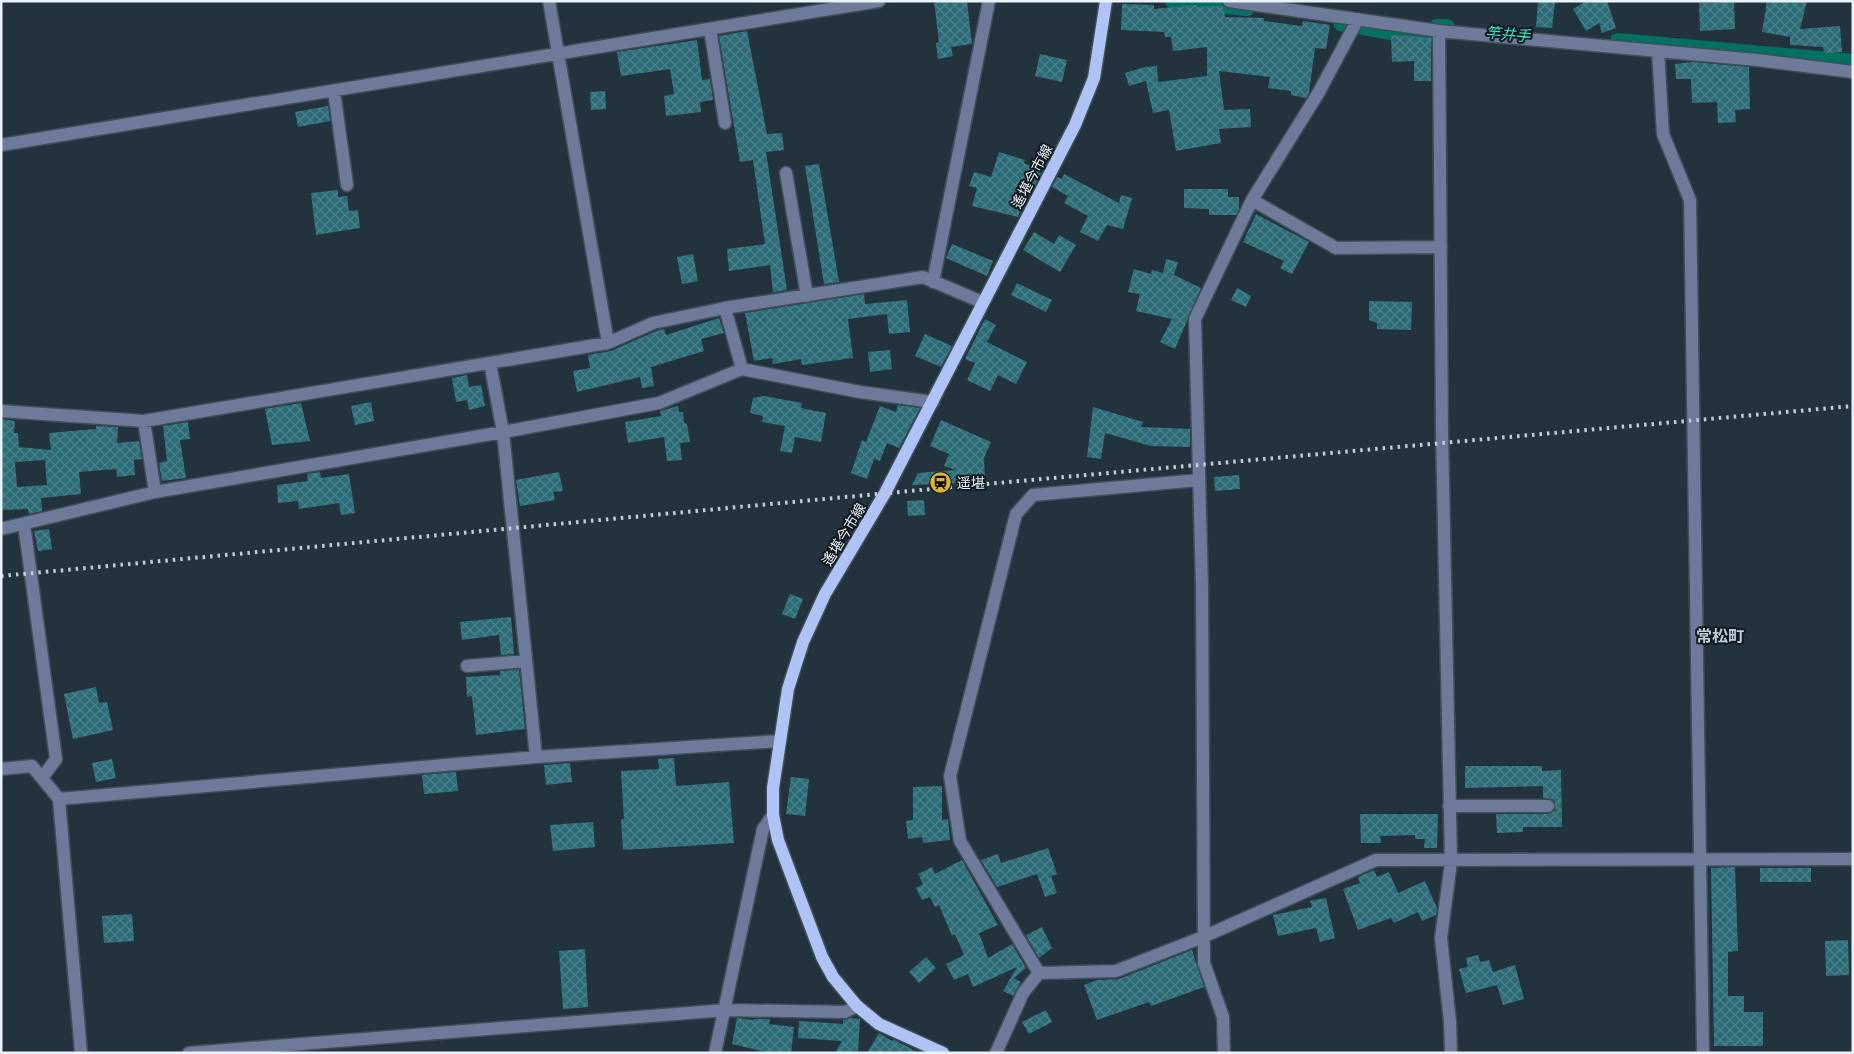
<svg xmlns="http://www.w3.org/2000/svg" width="1854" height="1054" viewBox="0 0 1854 1054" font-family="Georgia,'Noto Sans JP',serif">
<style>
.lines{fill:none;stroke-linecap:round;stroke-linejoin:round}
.canal{stroke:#037162;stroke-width:16}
.building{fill:url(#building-cross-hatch);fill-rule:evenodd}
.minor-casing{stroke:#3f4e58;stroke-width:15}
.major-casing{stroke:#3f4e58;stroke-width:15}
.minor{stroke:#6e7a99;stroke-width:12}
.major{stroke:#afc3f6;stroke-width:12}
.rail{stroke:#c2cdd5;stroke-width:4;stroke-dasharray:2.5 5;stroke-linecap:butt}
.labels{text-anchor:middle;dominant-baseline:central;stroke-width:4;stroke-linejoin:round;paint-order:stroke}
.street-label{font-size:14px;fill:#e9f3fa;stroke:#131a1f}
.poi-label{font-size:14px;fill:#e9f3fa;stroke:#131a1f;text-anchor:start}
.water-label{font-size:15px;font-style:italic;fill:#41ecd1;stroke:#131a1f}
.quarter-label{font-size:16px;font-weight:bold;fill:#bbcedc;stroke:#131a1f}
</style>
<defs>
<pattern id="building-cross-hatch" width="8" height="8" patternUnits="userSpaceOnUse" patternTransform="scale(1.25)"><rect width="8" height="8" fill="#2c6c76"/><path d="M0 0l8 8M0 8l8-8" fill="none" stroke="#4b818a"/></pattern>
</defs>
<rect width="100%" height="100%" fill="#23333e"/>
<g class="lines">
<path class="canal" d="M 1173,1 L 1247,8
M 1341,23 L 1431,39 L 1437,27 L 1447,27
M 1618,41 L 1853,62"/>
</g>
<path class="building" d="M 934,1 L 967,1 L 972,44 L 951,47 L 953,56 L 938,59 L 936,43 L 939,42 Z
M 1538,1 L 1555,2 L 1552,28 L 1536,27 Z
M 1586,1 L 1607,1 L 1616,28 L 1602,33 L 1599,23 L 1586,31 L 1573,9 Z
M 1767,1 L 1807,1 L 1800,29 L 1840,26 L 1842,52 L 1824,53 L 1823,47 L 1790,45 L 1790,37 L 1762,32 Z
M 1734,2 L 1735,29 L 1700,31 L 1699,3 Z
M 1122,4 L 1154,5 L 1154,9 L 1196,5 L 1197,7 L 1223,6 L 1225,17 L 1264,18 L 1264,21 L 1302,26 L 1303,21 L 1330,25 L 1326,49 L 1315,48 L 1309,93 L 1306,98 L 1291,95 L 1291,91 L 1268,88 L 1270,77 L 1219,71 L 1224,110 L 1250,109 L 1251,127 L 1219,129 L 1221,143 L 1176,151 L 1169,110 L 1153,113 L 1146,81 L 1129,86 L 1125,73 L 1145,67 L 1157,66 L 1158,82 L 1207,76 L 1207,47 L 1173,51 L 1171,37 L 1165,37 L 1164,32 L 1121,30 Z
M 747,31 L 767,134 L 782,133 L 784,150 L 766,152 L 787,290 L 773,292 L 770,265 L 729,271 L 727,249 L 765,244 L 753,160 L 740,162 L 719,36 Z
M 1391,35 L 1431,38 L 1431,81 L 1414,81 L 1414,61 L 1392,62 Z
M 697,40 L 702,80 L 710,79 L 713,100 L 700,102 L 701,112 L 666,116 L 664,96 L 674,94 L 670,69 L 621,76 L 617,52 Z
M 1040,54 L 1067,60 L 1062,82 L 1035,76 Z
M 1693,62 L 1749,67 L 1750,109 L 1735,110 L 1736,122 L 1718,123 L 1717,102 L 1692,103 L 1691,79 L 1676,79 L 1675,64 Z
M 605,91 L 606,109 L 591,110 L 590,92 Z
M 328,106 L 330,121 L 298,127 L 295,112 Z
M 999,152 L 1025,160 L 1024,163 L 1042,171 L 1033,190 L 1028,188 L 1018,217 L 972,206 L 977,188 L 969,186 L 974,172 L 991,177 Z
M 819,164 L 839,282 L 824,284 L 805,166 Z
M 1064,174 L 1119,203 L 1121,195 L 1132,198 L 1123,229 L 1107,225 L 1098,241 L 1080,232 L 1088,216 L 1064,203 L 1068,196 L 1052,187 L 1057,177 L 1062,179 Z
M 1184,189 L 1228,189 L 1228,197 L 1239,197 L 1239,209 L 1236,215 L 1209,215 L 1209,209 L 1184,208 Z
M 338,190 L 338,197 L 347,196 L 349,211 L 358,210 L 360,228 L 316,235 L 311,193 Z
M 1256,214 L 1309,242 L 1292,274 L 1280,268 L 1284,261 L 1243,242 Z
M 1034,232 L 1054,244 L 1059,235 L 1076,245 L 1060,272 L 1023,250 Z
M 952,244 L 993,261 L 987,276 L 946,258 Z
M 693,254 L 698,281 L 682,284 L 677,257 Z
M 1166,259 L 1178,262 L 1174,275 L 1201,288 L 1175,349 L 1160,342 L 1172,319 L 1136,311 L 1140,294 L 1128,292 L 1134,269 L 1151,274 L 1152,270 L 1163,273 Z
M 1017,283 L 1052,300 L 1046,312 L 1011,295 Z
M 1237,288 L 1251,296 L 1246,307 L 1231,300 Z
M 864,294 L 865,304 L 907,300 L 910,332 L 889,334 L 887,314 L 848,319 L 853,358 L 802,365 L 801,359 L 773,364 L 772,358 L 754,361 L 745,313 Z
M 1369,301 L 1412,302 L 1411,330 L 1377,329 L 1377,323 L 1369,320 Z
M 719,318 L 724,333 L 701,339 L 704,351 L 651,367 L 654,386 L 642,388 L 640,377 L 577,392 L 573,371 L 590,368 L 588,355 L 611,351 L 656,331 L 664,329 L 666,335 Z
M 985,319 L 996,325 L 987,342 L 1027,362 L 1016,384 L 998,375 L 990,391 L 967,380 L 975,363 L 965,359 Z
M 925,334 L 952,346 L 941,367 L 915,356 Z
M 890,350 L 892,369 L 870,372 L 868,352 Z
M 467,375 L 469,387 L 481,385 L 485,406 L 469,410 L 467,400 L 456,402 L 452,378 Z
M 764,396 L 802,403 L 801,408 L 826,413 L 821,442 L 795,437 L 792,453 L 780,451 L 785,426 L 762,422 L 763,416 L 750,413 L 753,398 Z
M 371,402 L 374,421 L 355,425 L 351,406 Z
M 301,403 L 310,441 L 272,445 L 265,409 Z
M 898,405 L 920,408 L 899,448 L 887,443 L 880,461 L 874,459 L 867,479 L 851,473 L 862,440 L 866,442 L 880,406 L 896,412 Z
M 678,406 L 679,412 L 683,412 L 684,423 L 687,424 L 690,442 L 680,443 L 682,460 L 667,461 L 664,437 L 628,443 L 625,422 L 661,416 L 660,411 Z
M 1093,407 L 1143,422 L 1141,427 L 1190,429 L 1190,447 L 1151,446 L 1105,433 L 1101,459 L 1087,457 Z
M 1,419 L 15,421 L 14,433 L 18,433 L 19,447 L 51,450 L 49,433 L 96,429 L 96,426 L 118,427 L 117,443 L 139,441 L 142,459 L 134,460 L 135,475 L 117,477 L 116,469 L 79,472 L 81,494 L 41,498 L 42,511 L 29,514 L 28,509 L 1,510 ZM 45,460 L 47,485 L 17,487 L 15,462 Z
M 941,420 L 991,442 L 984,458 L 985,482 L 912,485 L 918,473 L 956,470 L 944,466 L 949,454 L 930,446 Z
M 188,422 L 190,439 L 180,440 L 186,478 L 162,481 L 159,463 L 167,461 L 163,426 Z
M 320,472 L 321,478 L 349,474 L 355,513 L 341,515 L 339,503 L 299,509 L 298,501 L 278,503 L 277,485 L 308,481 L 307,474 Z
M 559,472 L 563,491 L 553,492 L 555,500 L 520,506 L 516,480 Z
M 1239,475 L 1240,489 L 1215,491 L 1214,477 Z
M 924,500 L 925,515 L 908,516 L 907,501 Z
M 49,529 L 52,549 L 38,551 L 34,531 Z
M 790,594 L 803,599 L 795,619 L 782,614 Z
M 511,617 L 514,654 L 501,655 L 499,635 L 462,640 L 460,622 Z
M 519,670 L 525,729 L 476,735 L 472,696 L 467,697 L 466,677 L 500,675 L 500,671 Z
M 96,687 L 99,703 L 107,702 L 113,730 L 73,739 L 64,694 Z
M 674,758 L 676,786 L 729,782 L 734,843 L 623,850 L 621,819 L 624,819 L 621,771 L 659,769 L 658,759 Z
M 112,759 L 116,778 L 96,782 L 92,763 Z
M 570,763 L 572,782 L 546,785 L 544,765 Z
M 1465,766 L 1542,766 L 1542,771 L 1561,770 L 1562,827 L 1523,827 L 1523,832 L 1497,833 L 1496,814 L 1548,814 L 1555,810 L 1555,802 L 1552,799 L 1543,798 L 1543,786 L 1465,788 Z
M 456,772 L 458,791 L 424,794 L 422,775 Z
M 791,777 L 809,779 L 805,816 L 786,814 Z
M 942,786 L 942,820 L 948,819 L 950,840 L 923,843 L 922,837 L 908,839 L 906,821 L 913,820 L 913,787 Z
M 1360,814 L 1438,814 L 1437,848 L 1424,848 L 1425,839 L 1415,839 L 1415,835 L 1380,836 L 1381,843 L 1361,843 Z
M 593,822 L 595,847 L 553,851 L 550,825 Z
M 1048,848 L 1057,874 L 1051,876 L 1057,893 L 1045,897 L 1037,874 L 997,887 L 981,860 L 998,854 L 1001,863 Z
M 962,860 L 998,925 L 979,933 L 988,958 L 1012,944 L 1026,968 L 1014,978 L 1021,982 L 1013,996 L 1003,991 L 1017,967 L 973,987 L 968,974 L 954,980 L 946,964 L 964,955 L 955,934 L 952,936 L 939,905 L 935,907 L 930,897 L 922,900 L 916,888 L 923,884 L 918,874 L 932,867 L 935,874 Z
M 1735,867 L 1738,951 L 1728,952 L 1728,996 L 1744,996 L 1744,1012 L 1763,1012 L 1763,1046 L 1714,1046 L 1711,868 Z
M 1760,868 L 1811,868 L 1811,882 L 1760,882 Z
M 1374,870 L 1377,877 L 1389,872 L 1398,893 L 1425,881 L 1437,908 L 1436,915 L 1422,921 L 1418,912 L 1394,923 L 1391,918 L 1358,930 L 1343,889 L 1360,883 L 1358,877 Z
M 1326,898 L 1335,938 L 1320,942 L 1316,928 L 1278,936 L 1273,915 L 1312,907 L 1310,901 Z
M 132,914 L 134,941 L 104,943 L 102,916 Z
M 1042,927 L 1052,948 L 1039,958 L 1026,935 Z
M 1848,940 L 1849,975 L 1826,976 L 1825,941 Z
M 585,949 L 588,1007 L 563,1009 L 559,951 Z
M 1192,950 L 1204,987 L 1151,1006 L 1149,1002 L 1097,1020 L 1084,985 L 1097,980 L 1119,979 Z
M 1478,955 L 1480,962 L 1489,960 L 1493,972 L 1515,965 L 1524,999 L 1503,1005 L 1497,985 L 1466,993 L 1459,969 L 1468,967 L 1466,958 Z
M 926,957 L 936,968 L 919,983 L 909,972 Z
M 1046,1010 L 1052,1022 L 1029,1034 L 1022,1022 Z
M 737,1018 L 753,1020 L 754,1019 L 770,1019 L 769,1024 L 794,1027 L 791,1053 L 770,1053 L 732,1044 Z
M 852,1018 L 860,1019 L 858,1053 L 835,1053 L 842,1041 L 798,1038 L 799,1021 L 843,1024 L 843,1020 Z
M 879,1033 L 892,1041 L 893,1039 L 919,1053 L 867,1053 Z"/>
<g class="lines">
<defs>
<path id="minor" d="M 549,1 L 608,343
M 1229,1 L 1439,31 L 1757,60 L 1853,72
M 710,29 L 725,123
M 1439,31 L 1442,433 L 1451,862 L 1441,938 L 1450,1022 L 1451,1053
M 1658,51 L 1663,134 L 1690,200 L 1703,1053
M 334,91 L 347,185
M 1,145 L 879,1
M 786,173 L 807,296
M 1252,200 L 1336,248 L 1441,247
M 933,282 L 989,1
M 725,308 L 742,369
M 490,363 L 503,432 L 536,757
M 1,411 L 144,421 L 608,343 L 653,323 L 725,308 L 923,277 L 982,302
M 144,421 L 155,492
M 24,524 L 56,759 L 42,778
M 1,529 L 155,492 L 503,432 L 659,403 L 742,369 L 860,392 L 933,402
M 467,666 L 526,661
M 1,769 L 32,766 L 59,799 L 81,1053
M 59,799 L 536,757 L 780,741
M 1449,806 L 1548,806
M 1039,973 L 960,841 L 950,776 L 1016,514 L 1033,495 L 1199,480
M 189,1053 L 726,1010 L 845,1012 L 857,1006
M 715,1053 L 763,829 L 773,815
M 996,1053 L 1023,993 L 1039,973 L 1116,971 L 1203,937 L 1376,860 L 1853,859
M 1224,1053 L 1223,1017 L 1204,963 L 1202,588 L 1195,319 L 1252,200 L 1319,92 L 1358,19"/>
<path id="major" d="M 943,1053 L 879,1024 L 857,1006 L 833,977 L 822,957 L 778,840 L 773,815 L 773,788 L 788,689 L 803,642 L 825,594 L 885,493 L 1075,125 L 1094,78 L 1106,1"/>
</defs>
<use href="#minor" class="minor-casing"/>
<use href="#major" class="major-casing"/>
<use href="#minor" class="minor"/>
<use href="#major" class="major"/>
<path class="rail" d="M 1,576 L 942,488 L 1853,406"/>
</g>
<defs>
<symbol id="station-disc" viewBox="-11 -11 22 22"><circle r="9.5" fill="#dab333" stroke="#131a1f"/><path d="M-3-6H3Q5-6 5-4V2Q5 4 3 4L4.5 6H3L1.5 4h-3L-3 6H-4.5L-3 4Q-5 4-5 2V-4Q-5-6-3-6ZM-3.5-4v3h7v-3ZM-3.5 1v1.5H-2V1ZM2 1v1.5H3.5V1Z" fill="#111"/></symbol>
</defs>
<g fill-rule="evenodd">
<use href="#station-disc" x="928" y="470" width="25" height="25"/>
</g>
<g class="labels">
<g class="street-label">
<text transform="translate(1031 176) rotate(-62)">遙堪今市線</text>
<text transform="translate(843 534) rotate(-59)">遙堪今市線</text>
</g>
<g class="poi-label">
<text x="957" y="482">遥堪</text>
</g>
<g class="water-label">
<text transform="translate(1508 33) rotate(5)">竿井手</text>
</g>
<g class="quarter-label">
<text x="1720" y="635">常松町</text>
</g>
</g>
<rect width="1854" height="1054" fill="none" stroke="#e9f3fa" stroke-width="5"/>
</svg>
